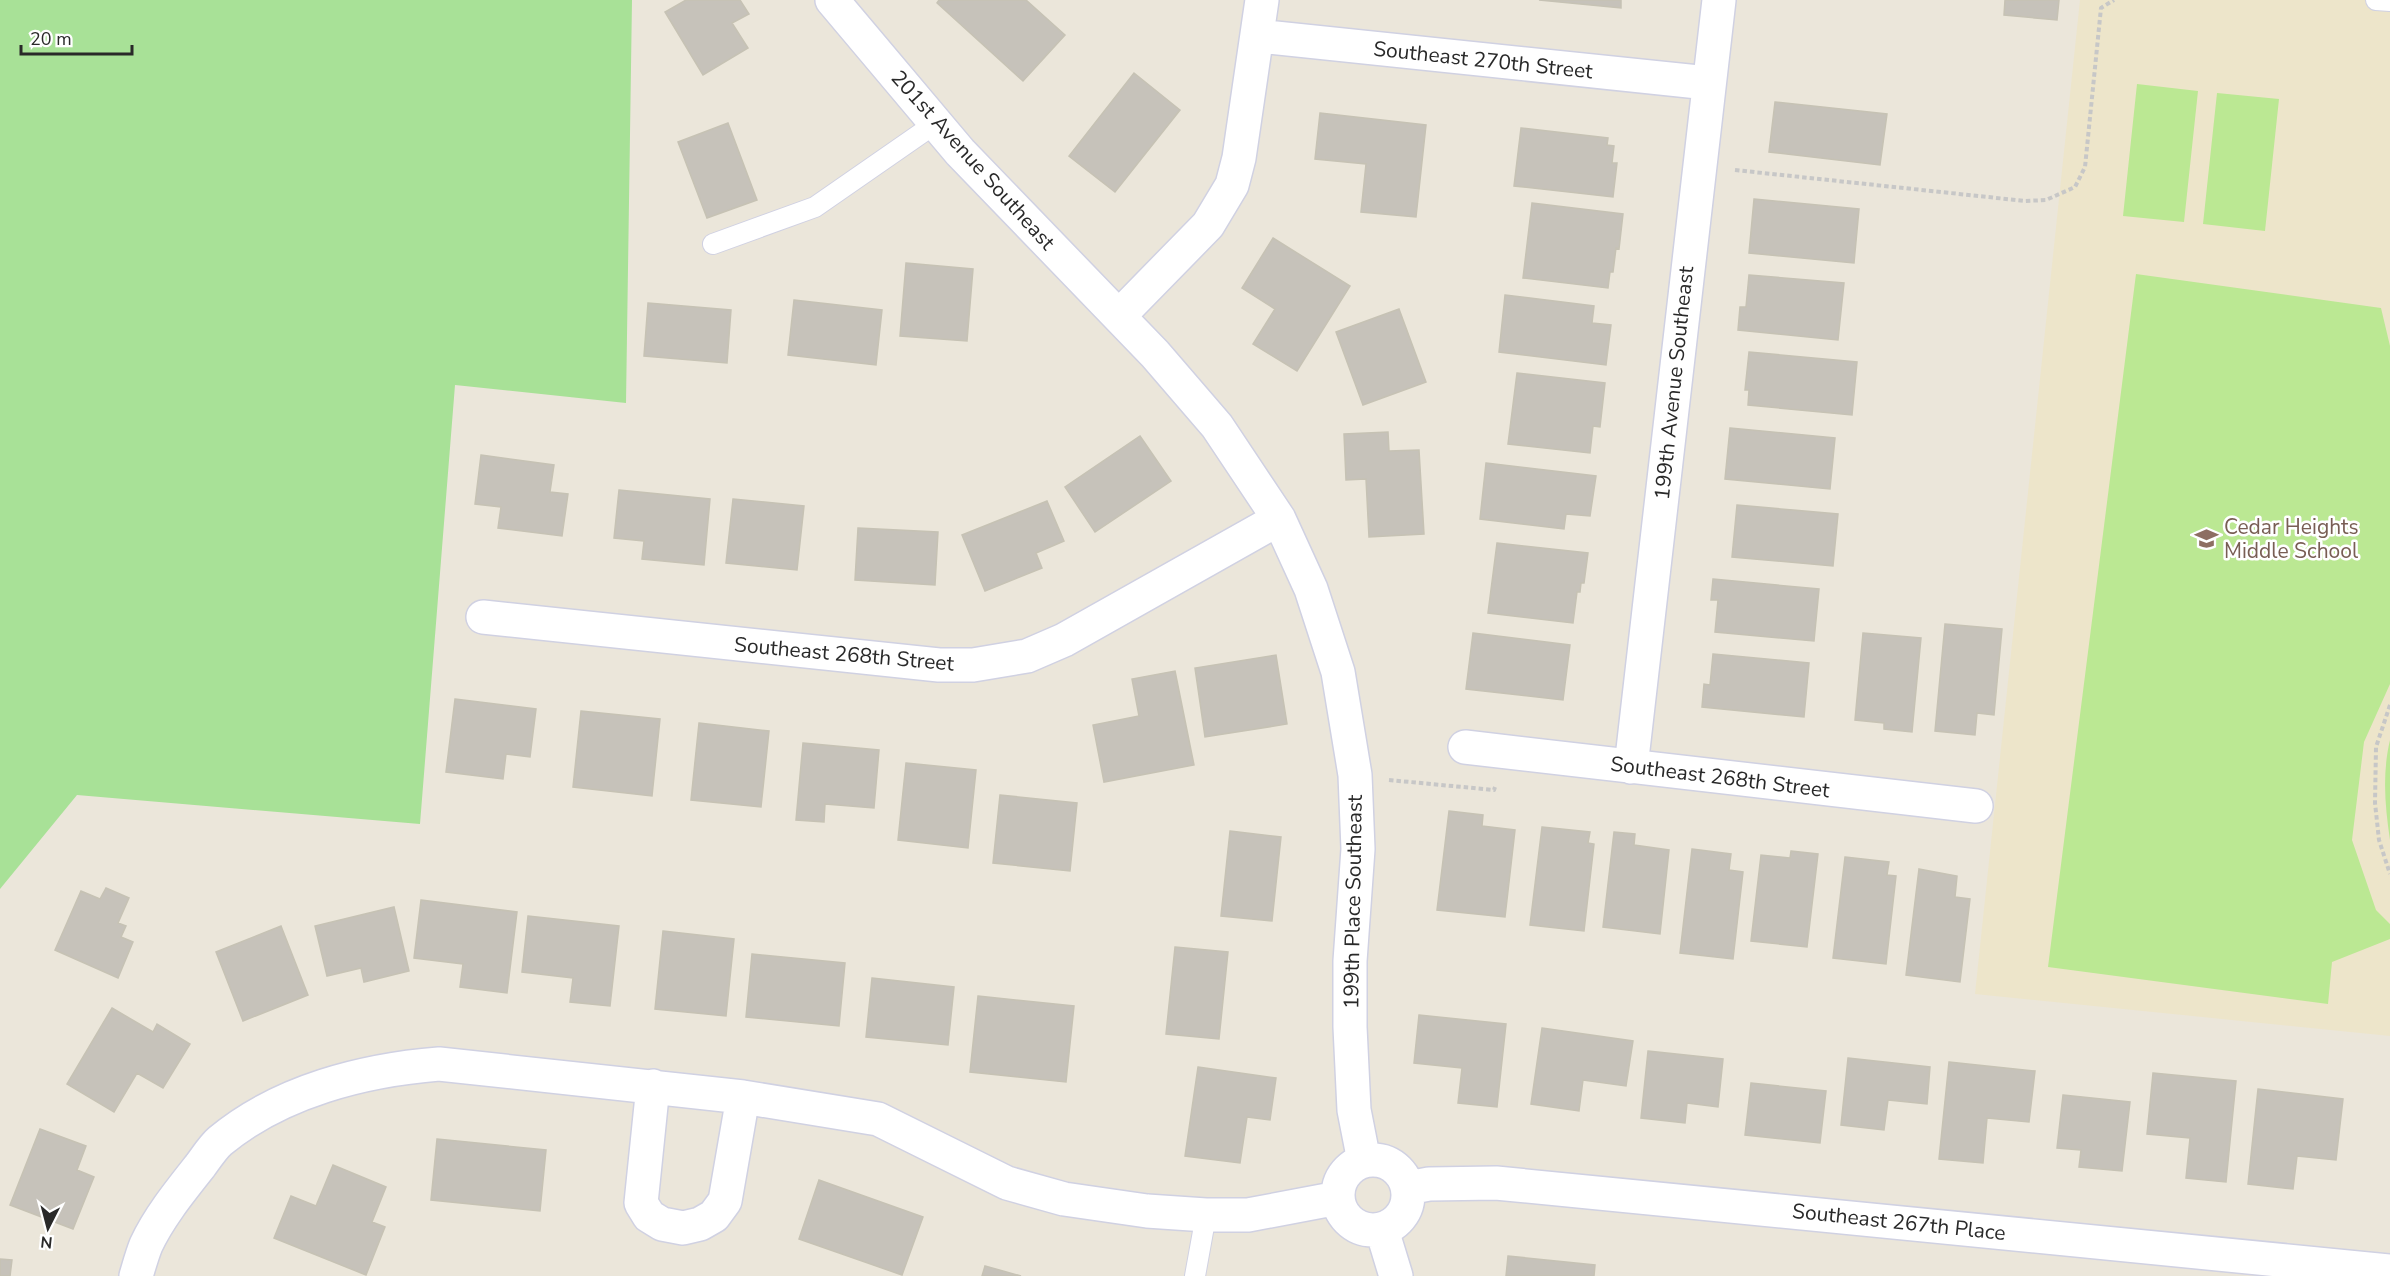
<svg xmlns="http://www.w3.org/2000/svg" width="2390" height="1276" viewBox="0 0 2390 1276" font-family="'Nunito Sans',sans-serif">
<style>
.education{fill:#ede5ca}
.green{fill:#a8e197}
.pitch{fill:#bbe893}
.building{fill:#c6c2ba;stroke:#c6c2b4;stroke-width:1.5}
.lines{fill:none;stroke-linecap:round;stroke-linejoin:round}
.service-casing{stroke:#d0d1e2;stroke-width:22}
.minor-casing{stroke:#d0d1e2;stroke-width:36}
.path{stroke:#c7c7c7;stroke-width:4;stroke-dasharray:4.5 3;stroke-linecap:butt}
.service{stroke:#fff;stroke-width:20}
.minor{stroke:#fff;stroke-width:33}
.labels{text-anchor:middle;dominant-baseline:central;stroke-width:5;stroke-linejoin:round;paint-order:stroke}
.street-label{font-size:21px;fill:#292929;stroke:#fff}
.education-label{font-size:21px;fill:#785e54;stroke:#fff;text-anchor:start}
</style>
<rect width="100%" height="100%" fill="#ebe6da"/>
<path class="education" d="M 2080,0 L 2390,0 L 2390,1036 L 1975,994 Z"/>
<path class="green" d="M 0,0 L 632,0 L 626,403 L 455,385 L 420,824 L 77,795 L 0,889 Z"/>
<path class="pitch" d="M 2137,84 L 2198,91 L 2184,222 L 2123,216 Z
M 2217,93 L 2279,99 L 2265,231 L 2203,224 Z
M 2136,274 L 2381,308 L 2390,346 L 2390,684 L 2364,742 L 2352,840 L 2376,910 L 2390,924 L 2390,939 L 2332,962 L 2328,1004 L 2048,967 Z
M 2390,740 L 2390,840 C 2385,806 2382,774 2390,740 Z"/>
<path class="building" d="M 686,0 L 740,0 L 749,14 L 732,23 L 748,48 L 703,75 L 665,12 Z
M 939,0 L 1026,0 L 1065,35 L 1023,81 L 937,3 Z
M 1539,0 L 1621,0 L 1621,8 Z
M 2005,0 L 2059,0 L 2057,20 L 2004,15 Z
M 1134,73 L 1180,110 L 1115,192 L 1069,156 Z
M 1775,102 L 1887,114 L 1880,165 L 1769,152 Z
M 1320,113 L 1426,125 L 1416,217 L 1361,212 L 1366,164 L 1315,159 Z
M 728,123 L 757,200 L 707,218 L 678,142 Z
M 1521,128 L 1608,138 L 1607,145 L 1614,146 L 1612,163 L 1617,163 L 1613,197 L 1514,186 Z
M 1754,199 L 1859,209 L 1854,263 L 1749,253 Z
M 1532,203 L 1623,214 L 1619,249 L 1616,248 L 1613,272 L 1610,272 L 1608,288 L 1523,278 Z
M 1273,238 L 1350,286 L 1297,371 L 1253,344 L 1275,309 L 1242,288 Z
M 906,263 L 973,269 L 967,341 L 900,336 Z
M 1749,275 L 1844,283 L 1838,340 L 1738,330 L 1740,307 L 1746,307 Z
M 1505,295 L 1594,306 L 1592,323 L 1611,325 L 1606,365 L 1499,352 Z
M 794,300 L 882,310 L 876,365 L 788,355 Z
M 648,303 L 731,310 L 727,363 L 644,356 Z
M 1399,309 L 1426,382 L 1363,405 L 1336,332 Z
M 1749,352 L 1857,362 L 1852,415 L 1748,405 L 1749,390 L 1745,390 Z
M 1517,373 L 1605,383 L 1600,427 L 1593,426 L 1590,453 L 1508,444 Z
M 1730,428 L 1835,438 L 1830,489 L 1725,479 Z
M 1388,432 L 1389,451 L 1419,450 L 1424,534 L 1369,537 L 1366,479 L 1346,480 L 1344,434 Z
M 1140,436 L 1171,481 L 1095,532 L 1065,487 Z
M 481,455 L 554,465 L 550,492 L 568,494 L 562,536 L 498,528 L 501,507 L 475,504 Z
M 1486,463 L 1596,476 L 1590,516 L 1566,514 L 1564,529 L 1480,519 Z
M 619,490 L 710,499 L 704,565 L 642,559 L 644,541 L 614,538 Z
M 733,499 L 804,506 L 797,570 L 726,563 Z
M 1047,501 L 1064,541 L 1036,553 L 1042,568 L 985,591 L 962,535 Z
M 1737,505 L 1838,514 L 1833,566 L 1732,557 Z
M 858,528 L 938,532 L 935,585 L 855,580 Z
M 1497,543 L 1588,553 L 1584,583 L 1581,583 L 1580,592 L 1577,592 L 1573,623 L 1488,613 Z
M 1713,579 L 1819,589 L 1814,641 L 1715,632 L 1718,600 L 1711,600 Z
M 1945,624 L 2002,629 L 1994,715 L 1977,713 L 1975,735 L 1935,731 Z
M 1473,633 L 1570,645 L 1563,700 L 1466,689 Z
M 1863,633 L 1921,638 L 1912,732 L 1884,729 L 1884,723 L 1855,720 Z
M 1713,654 L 1809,663 L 1804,717 L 1702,707 L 1704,684 L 1710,685 Z
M 1276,655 L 1287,724 L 1205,737 L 1195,668 Z
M 1175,671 L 1194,765 L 1104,782 L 1093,725 L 1139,716 L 1132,679 Z
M 455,699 L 536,709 L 530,757 L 506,754 L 503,779 L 446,772 Z
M 581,711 L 660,719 L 652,796 L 573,787 Z
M 699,723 L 769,731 L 761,807 L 691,800 Z
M 803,743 L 879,750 L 874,808 L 825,804 L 824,822 L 796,820 Z
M 906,763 L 976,770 L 968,848 L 898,840 Z
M 1000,795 L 1077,803 L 1070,871 L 993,863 Z
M 1449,811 L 1483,815 L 1482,826 L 1515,830 L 1505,917 L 1437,910 Z
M 1542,827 L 1590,832 L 1588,843 L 1594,844 L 1584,931 L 1530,925 Z
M 1230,831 L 1281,837 L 1272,921 L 1221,916 Z
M 1614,832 L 1635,834 L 1634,845 L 1669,850 L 1660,934 L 1603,927 Z
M 1692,849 L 1731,854 L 1729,870 L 1743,872 L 1733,959 L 1680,953 Z
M 1791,851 L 1818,854 L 1807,947 L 1751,941 L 1761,855 L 1790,858 Z
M 1845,857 L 1889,862 L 1887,875 L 1896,876 L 1886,964 L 1833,958 Z
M 1919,869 L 1957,876 L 1955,897 L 1970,899 L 1960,982 L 1906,975 Z
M 106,888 L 129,898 L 118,923 L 126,926 L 121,937 L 133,942 L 118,978 L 55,950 L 81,891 L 100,899 Z
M 421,900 L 517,912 L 507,993 L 460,987 L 463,964 L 414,958 Z
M 394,907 L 409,971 L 364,982 L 361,968 L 327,976 L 315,926 Z
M 528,916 L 619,926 L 610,1006 L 570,1002 L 573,978 L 522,972 Z
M 281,926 L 308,995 L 243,1021 L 216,952 Z
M 663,931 L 734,939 L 726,1016 L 655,1009 Z
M 1175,947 L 1228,952 L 1219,1039 L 1166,1034 Z
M 752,954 L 845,963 L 839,1026 L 746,1017 Z
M 872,978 L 954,987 L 948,1045 L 866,1037 Z
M 978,996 L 1074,1006 L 1066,1082 L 970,1072 Z
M 112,1008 L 153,1032 L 157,1024 L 190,1044 L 163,1088 L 137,1073 L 114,1112 L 67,1084 Z
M 1419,1015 L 1506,1024 L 1497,1107 L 1458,1103 L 1462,1068 L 1414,1063 Z
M 1542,1028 L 1633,1041 L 1626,1086 L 1583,1080 L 1579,1111 L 1531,1104 Z
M 1648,1051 L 1723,1059 L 1718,1107 L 1687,1103 L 1685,1123 L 1641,1118 Z
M 1848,1058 L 1930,1067 L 1927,1104 L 1888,1100 L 1884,1130 L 1841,1125 Z
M 1949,1062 L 2035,1071 L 2029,1122 L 1987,1118 L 1983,1163 L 1939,1159 Z
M 1198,1067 L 1276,1078 L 1270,1120 L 1247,1117 L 1240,1163 L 1185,1156 Z
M 2153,1073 L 2236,1081 L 2226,1182 L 2186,1178 L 2190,1138 L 2147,1134 Z
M 1751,1083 L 1826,1091 L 1820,1143 L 1745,1135 Z
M 2258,1089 L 2343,1099 L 2336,1160 L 2297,1156 L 2293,1189 L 2248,1184 Z
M 2063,1095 L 2130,1102 L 2122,1171 L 2079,1167 L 2081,1150 L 2057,1148 Z
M 40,1129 L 86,1146 L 77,1170 L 94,1177 L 73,1229 L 10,1205 Z
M 437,1139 L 546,1150 L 540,1211 L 431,1200 Z
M 333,1165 L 386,1187 L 372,1222 L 385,1227 L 366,1275 L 274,1238 L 291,1196 L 316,1206 Z
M 819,1180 L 923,1217 L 902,1275 L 799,1239 Z
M 1508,1256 L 1595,1265 L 1594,1276 L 1506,1276 Z
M 0,1259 L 12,1260 L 10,1276 L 0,1276 Z
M 985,1266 L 1021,1276 L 982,1276 Z"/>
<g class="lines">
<defs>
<path id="service" d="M 2376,0 L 2390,1
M 713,244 L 815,207 L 936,123
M 1195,1276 L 1206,1215"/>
<path id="minor" d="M 832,0 L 960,152 L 1155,354 L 1217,426 L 1279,519 L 1311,589 L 1338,672 L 1355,775 L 1358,849 L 1350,961 L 1350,1027 L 1354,1110 L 1364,1161
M 1258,36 L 1708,83
M 1119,316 L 1208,225 L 1232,185 L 1239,158 L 1262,0
M 483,617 L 939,665 L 973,665 L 1027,656 L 1064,640 L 1279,519
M 1465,747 L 1976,806
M 1631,767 L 1719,0
M 653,1086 L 641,1203 L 649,1216 L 662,1224 L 683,1228 L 700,1224 L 714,1216 L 725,1201 L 743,1097
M1338 1195a35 35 0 1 1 70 0a35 35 0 1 1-70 0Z
M 1408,1188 L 1429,1184 L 1496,1183 L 2390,1271
M 1382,1230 L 1396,1276
M 136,1276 C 139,1266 142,1255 146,1245 C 159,1217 181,1190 200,1166 C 206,1158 213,1147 220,1141 C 280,1091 364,1070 439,1064 L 743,1097 L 878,1119 L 1007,1183 L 1064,1199 L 1147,1211 L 1206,1215 L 1248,1215 L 1338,1198"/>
</defs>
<use href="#service" class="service-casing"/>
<use href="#minor" class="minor-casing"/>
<path class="path" d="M 1735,170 L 2025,201 L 2046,200 L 2075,187 L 2085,167 L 2101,8 L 2114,0
M 2390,705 L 2376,747 L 2375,803 L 2379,840 L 2390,874
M 1389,780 L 1494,790 L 1495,787"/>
<use href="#service" class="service"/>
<use href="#minor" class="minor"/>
</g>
<defs>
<symbol id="school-bare" viewBox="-9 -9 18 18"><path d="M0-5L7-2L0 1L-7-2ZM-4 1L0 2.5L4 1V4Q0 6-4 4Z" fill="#8d6e63" stroke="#fff" stroke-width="2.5" paint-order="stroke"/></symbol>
</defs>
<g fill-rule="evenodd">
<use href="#school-bare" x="2190" y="522" width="33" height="33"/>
</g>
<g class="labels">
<g class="street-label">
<text transform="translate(1483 60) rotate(6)">Southeast 270th Street</text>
<text transform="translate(973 160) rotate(48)">201st Avenue Southeast</text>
<text transform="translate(1674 383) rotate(-84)">199th Avenue Southeast</text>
<text transform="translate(844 654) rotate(5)">Southeast 268th Street</text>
<text transform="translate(1720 777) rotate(7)">Southeast 268th Street</text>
<text transform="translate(1353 902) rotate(-89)">199th Place Southeast</text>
<text transform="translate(1899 1222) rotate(6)">Southeast 267th Place</text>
</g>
<g class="education-label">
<text x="2224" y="527">Cedar Heights<tspan x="2224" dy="24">Middle School</tspan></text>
</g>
</g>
<g transform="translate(48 1228) rotate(186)" stroke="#ffffff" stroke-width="4.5" paint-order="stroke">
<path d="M0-4.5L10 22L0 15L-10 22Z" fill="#292929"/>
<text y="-9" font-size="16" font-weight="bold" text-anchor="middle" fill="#292929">N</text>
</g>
<path d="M21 45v9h111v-9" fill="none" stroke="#292929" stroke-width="3"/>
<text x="30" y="45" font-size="18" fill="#292929" stroke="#ffffff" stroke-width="4.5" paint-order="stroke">20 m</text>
</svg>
